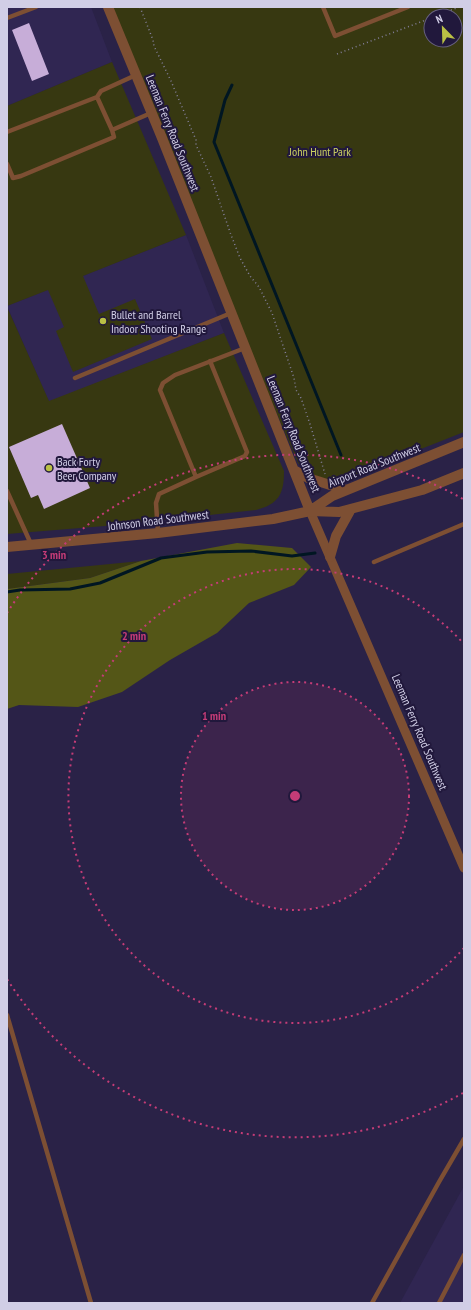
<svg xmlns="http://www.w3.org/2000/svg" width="471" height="1310" viewBox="0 0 471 1310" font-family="'PT Sans Narrow',sans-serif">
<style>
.built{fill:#302652}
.green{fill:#373811;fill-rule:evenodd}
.forest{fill:#545617}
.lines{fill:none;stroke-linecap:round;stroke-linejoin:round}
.stream{stroke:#001622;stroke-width:3}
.building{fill:#c7add8}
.path{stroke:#85809e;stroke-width:1.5;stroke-dasharray:1 3;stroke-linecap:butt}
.service{stroke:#7d4f33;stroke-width:4.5}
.minor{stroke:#7d4f33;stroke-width:9}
.tertiary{stroke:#7d4f33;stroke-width:10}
.ring{fill:none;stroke:#c53c77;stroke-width:2;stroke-dasharray:2 4}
.poi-dot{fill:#bac045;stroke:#21183c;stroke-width:1.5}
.labels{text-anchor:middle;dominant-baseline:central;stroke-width:4;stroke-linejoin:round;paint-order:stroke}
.street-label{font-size:12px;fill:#d1cee6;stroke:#21183c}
.park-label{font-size:12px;fill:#cbd161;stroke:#21183c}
.poi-label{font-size:12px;fill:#d1cee6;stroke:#21183c;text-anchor:start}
.centre{fill:#c53c77;stroke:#21183c;stroke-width:2}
.ring-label{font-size:12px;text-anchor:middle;font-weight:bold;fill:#c53c77;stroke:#21183c;stroke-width:4;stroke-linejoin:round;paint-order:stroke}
</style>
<rect width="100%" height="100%" fill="#2a2247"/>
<path class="built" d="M 7,7 L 91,7 L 112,62 L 7,106 Z
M 186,235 L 224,333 L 49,402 L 7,306 Z
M 464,1186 L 464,1303 L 400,1303 Z"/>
<path class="green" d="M 108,7 L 464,7 L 464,432 L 340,481 C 323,481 310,476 298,463 L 198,230 ZM 431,16 L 455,16 L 455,40 L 431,40 Z
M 112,62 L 186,235 L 83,276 L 99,314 L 135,299 L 152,339 L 73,372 L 56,331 L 64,327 L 48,290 L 7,306 L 7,106 Z
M 7,307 L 49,401 L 224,333 L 284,471 C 284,494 279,504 256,510 L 117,525 L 7,534 Z
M 141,561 L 90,578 L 7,589 L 7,574 Z"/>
<path class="forest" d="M 237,543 L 292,548 L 311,567 L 294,585 L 249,603 L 217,633 L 170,660 L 122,692 L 78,707 L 19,705 L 7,709 L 7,589 L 90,578 L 141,561 Z"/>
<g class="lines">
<path class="stream" d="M 232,85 L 225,100 L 214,142 L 341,455
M 7,592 L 20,590 L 70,589 L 100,583 L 161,558 L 207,552 L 251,551 L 292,556 L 315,553"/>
</g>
<path class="building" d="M 29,23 L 49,74 L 32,81 L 12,30 Z
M 62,424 L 90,488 L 44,509 L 38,495 L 31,498 L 9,447 Z"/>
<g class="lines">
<path class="path" d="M 140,7 L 153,40 L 154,46 L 171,81 L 196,140 L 196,145 L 211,177 L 231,235 L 240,258 L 250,276 L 259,287 L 272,313 L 294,378 L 296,390 L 301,398 L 310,424 L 325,474
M 436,16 L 459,7
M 337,54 L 431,18"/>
<path class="service" d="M 323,7 L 335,36 L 408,7
M 7,18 L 36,7
M 97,97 L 112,130
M 7,132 L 97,97 L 101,91 L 136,75
M 7,164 L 13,178 L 21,176 L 114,137 L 112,130 L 151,113
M 75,378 L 231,313
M 196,477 L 245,456 L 247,452 L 210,361
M 7,491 L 31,544
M 158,533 L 156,503 L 159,494 L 196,477 L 160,390 L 163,383 L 175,375 L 245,348
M 374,562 L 464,524
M 7,1015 L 91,1303
M 372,1303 L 439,1182 L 464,1139
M 439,1303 L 464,1255"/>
<path class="minor" d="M 310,511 L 464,868"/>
<path class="tertiary" d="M 108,7 L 162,138 L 310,511
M 294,470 L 308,478 L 346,490
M 310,511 L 332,496 L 464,442
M 7,547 L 158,533 L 273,519 L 310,511 L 339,512 L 422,490 L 464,473
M 330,557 L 336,536 L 351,509"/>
</g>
<circle cx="295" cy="796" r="114" fill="#c53c77" fill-opacity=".12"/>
<g class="ring">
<circle cx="295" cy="796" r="114"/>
<path d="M464 948A227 227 0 1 1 464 644"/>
<path d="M463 1093A341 341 0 0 1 7 979M7 613A341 341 0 0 1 463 499"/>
</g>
<g class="poi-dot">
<circle cx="103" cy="321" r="4"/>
<circle cx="49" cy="468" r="4"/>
</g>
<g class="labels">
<g class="street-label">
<text transform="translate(173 133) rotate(68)">Leeman Ferry Road Southwest</text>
<text transform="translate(294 434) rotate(68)">Leeman Ferry Road Southwest</text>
<text transform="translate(374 465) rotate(-22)">Airport Road Southwest</text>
<text transform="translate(158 520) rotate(-7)">Johnson Road Southwest</text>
<text transform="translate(420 732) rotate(67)">Leeman Ferry Road Southwest</text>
</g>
<g class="park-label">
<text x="320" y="151">John Hunt Park</text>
</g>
<g class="poi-label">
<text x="111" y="314">Bullet and Barrel<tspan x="111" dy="14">Indoor Shooting Range</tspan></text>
<text x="57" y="461">Back Forty<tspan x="57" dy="14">Beer Company</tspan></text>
</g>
</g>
<circle cx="295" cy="796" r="6" class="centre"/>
<g class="ring-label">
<text x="54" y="559">3 min</text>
<text x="134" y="640">2 min</text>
<text x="214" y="720">1 min</text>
</g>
<rect width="471" height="1310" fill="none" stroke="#d1cee6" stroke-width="16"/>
<g transform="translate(443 28) rotate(337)"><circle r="19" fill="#21183c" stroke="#676180"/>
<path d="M0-3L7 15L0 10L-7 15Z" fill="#bac045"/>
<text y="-6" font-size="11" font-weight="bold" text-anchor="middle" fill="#d1cee6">N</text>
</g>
</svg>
